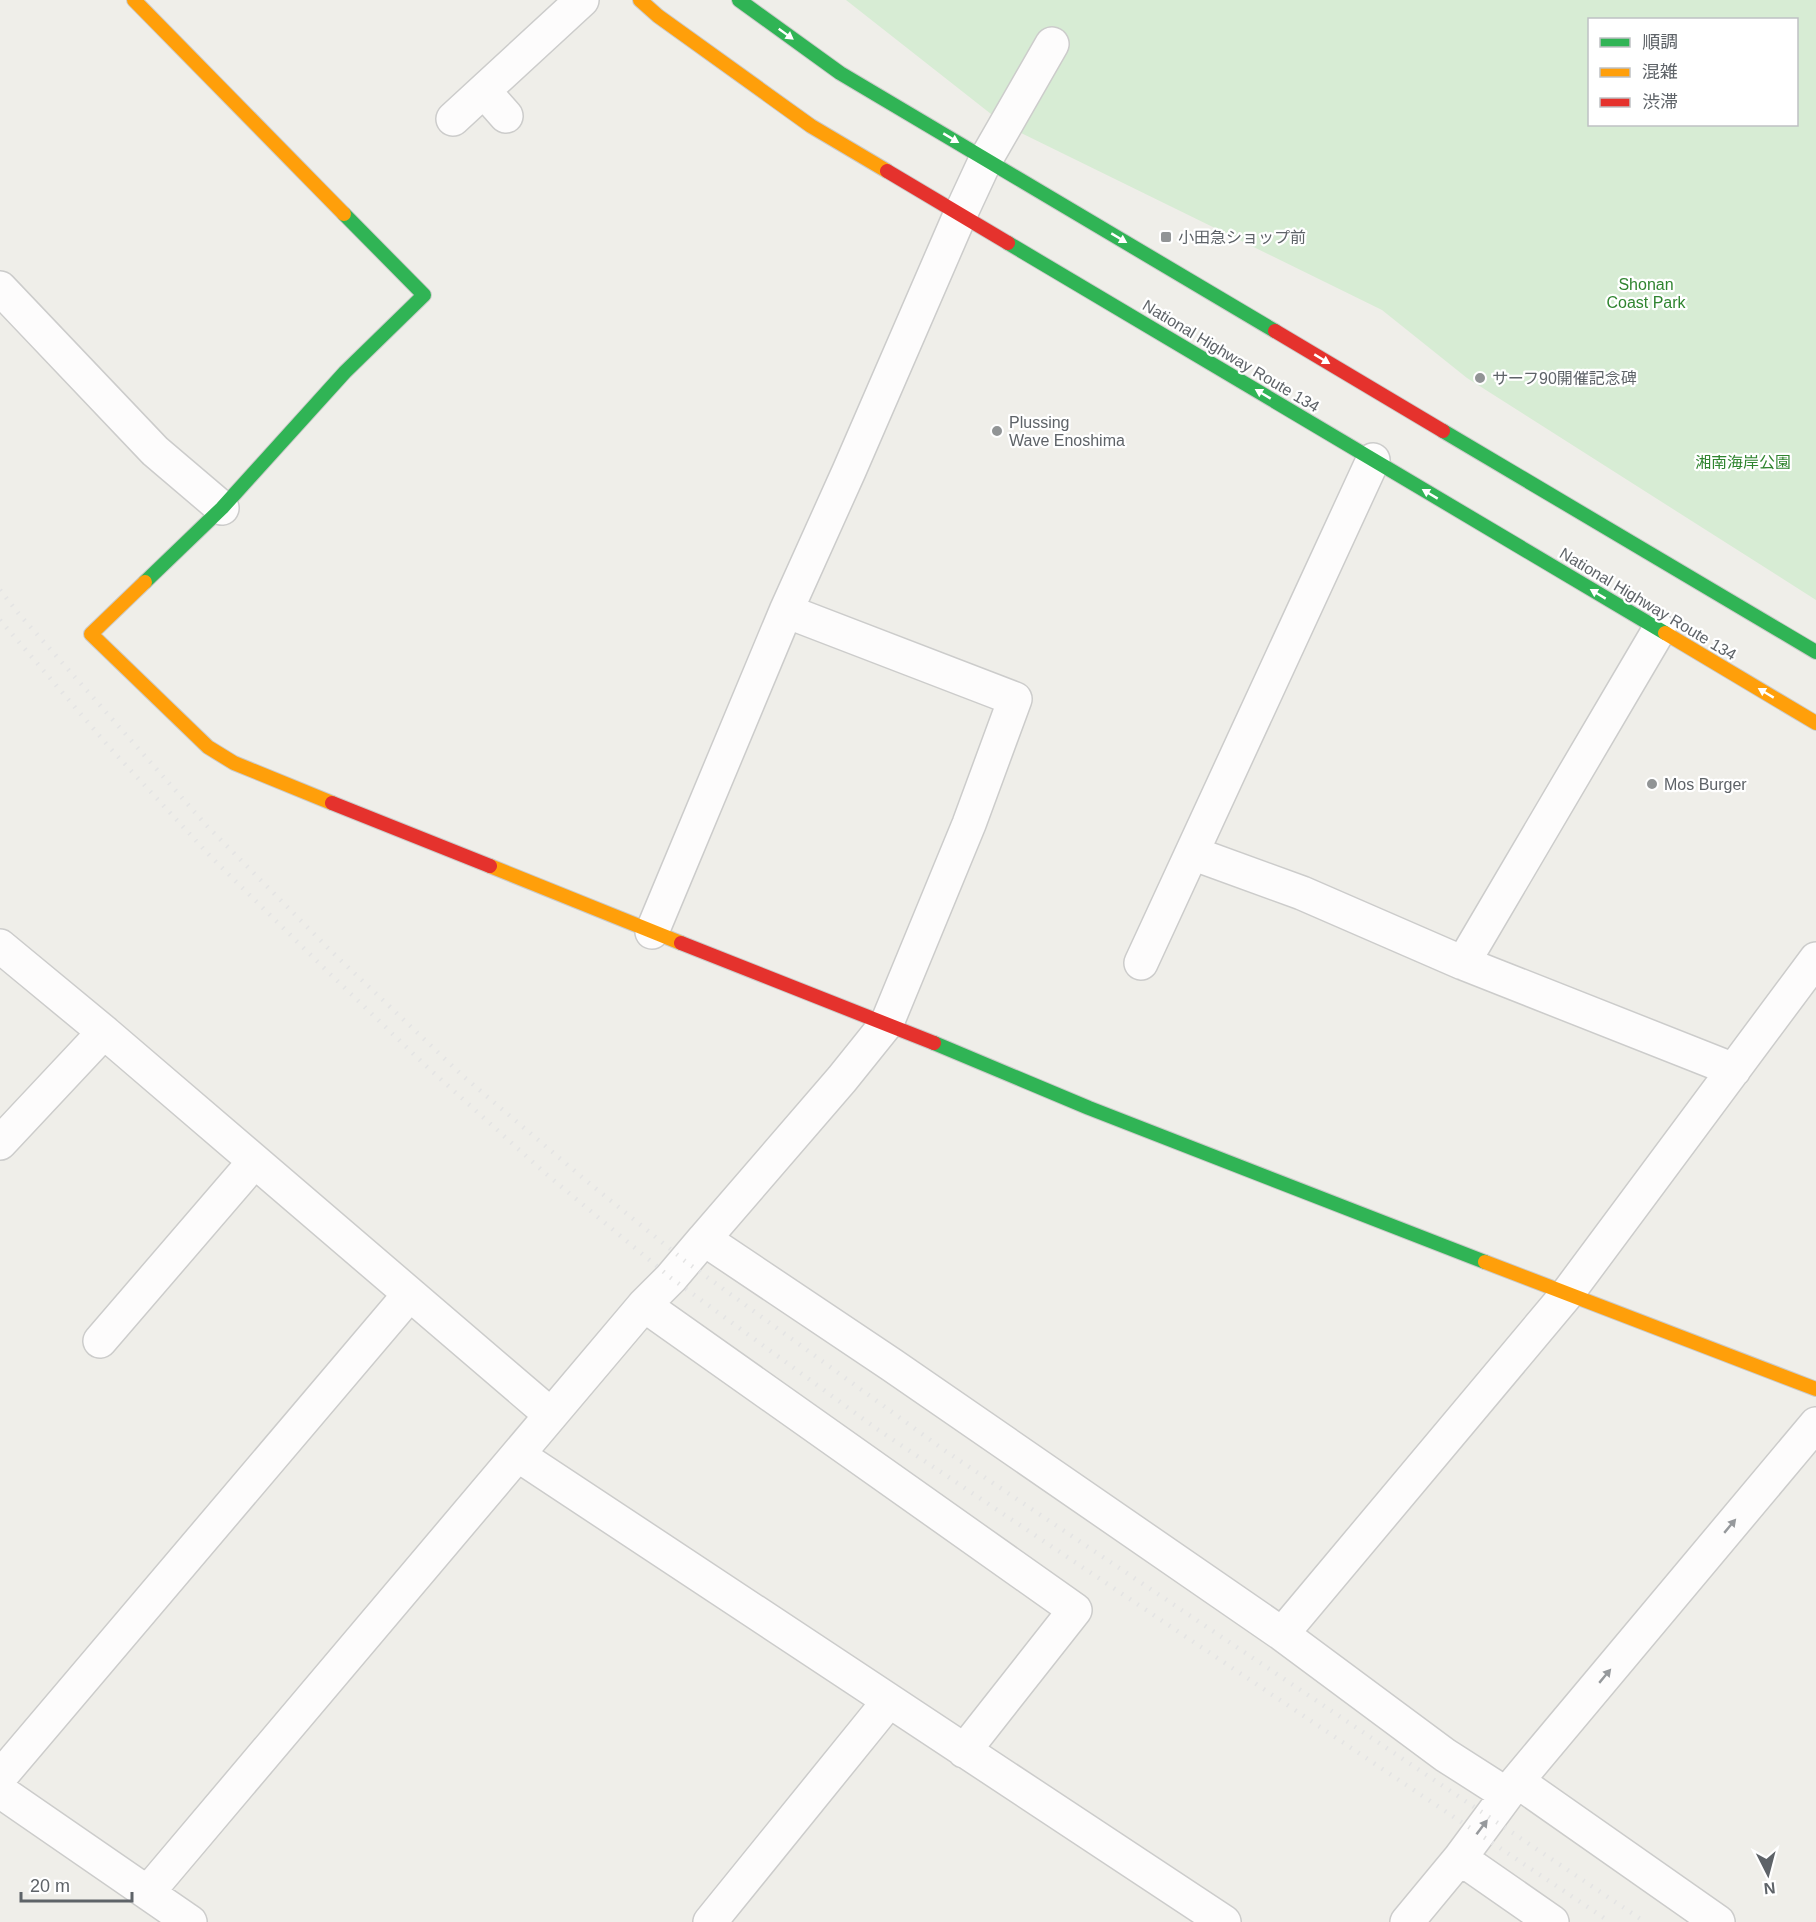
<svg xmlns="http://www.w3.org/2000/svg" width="1816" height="1922" viewBox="0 0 1816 1922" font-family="Arial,'Noto Sans JP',sans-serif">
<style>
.green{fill:#d7ecd4;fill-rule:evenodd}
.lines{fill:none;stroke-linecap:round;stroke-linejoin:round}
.street-casing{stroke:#cccccb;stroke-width:36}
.fast-casing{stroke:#cbcbca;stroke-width:16}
.slow-casing{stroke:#cbcbca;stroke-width:16}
.jam-casing{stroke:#cbcbca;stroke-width:16}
.street{stroke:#fdfcfc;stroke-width:33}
.fast{stroke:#30b455;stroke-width:14}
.slow{stroke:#ff9f0a;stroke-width:14}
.jam{stroke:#e5322d;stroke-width:14}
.rail{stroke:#e4e4e4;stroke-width:4.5;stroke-dasharray:1.5 8;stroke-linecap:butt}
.oneway{fill:#fff}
.oneway2{fill:#96999c}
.poi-dot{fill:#919495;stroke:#fff;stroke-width:2}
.labels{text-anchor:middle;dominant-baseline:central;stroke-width:4.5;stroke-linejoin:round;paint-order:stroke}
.poi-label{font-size:16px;fill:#5e6368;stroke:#fff;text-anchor:start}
.park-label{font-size:16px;fill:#308530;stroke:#fff}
.street-label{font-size:16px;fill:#5e6368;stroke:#fff}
</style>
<rect width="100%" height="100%" fill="#efeee9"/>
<path class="green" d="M 846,0 L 1816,0 L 1816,600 L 1467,378 L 1382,310 L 1005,125 ZM 1590,20 L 1796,20 L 1796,124 L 1590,124 Z"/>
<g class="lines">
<defs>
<path id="street" d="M 484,91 L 506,116
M 453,119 L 582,0
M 0,288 L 155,451 L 222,508
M 786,611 L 1015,699 L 969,824 L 887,1023 L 842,1079 L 704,1239 L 892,1365 L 1282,1634 L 1445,1755 L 1506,1794
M 1192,853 L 1302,893 L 1463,963 L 1734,1070
M 652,932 L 786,611 L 849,471 L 960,215 L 986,159 L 1052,44
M 0,946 L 104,1032 L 551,1415
M 1141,963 L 1373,460
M 1463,963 L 1659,630
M 0,1143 L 104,1032
M 644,1305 L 1075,1610 L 964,1751
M 100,1341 L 254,1162
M 518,1455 L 1224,1922
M 1282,1634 L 1567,1294 L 1816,959
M 0,1777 L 409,1295
M 1517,1781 L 1718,1922
M 0,1791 L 190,1922
M 1460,1858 L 1552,1922
M 148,1892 L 644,1305 L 671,1278 L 704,1239
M 710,1922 L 889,1701
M 1407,1922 L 1460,1858 L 1517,1781 L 1816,1424"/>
<path id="fast" d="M 739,0 L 840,73 L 1275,331
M 1008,243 L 1665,633
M 1443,431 L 1816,652
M 145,582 L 222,508 L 345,372 L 424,295 L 344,214
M 934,1043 L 1089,1108 L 1485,1262"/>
<path id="slow" d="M 134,0 L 344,214
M 640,0 L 658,16 L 811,126 L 887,171
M 145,582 L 91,634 L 208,747 L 234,763 L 332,803
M 1665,633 L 1816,723
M 490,866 L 681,943
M 1485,1262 L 1816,1389"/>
<path id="jam" d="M 887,171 L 1008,243
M 1275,331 L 1443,431
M 332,803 L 490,866
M 681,943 L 934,1043"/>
</defs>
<use href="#street" class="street-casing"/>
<use href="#fast" class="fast-casing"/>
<use href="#slow" class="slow-casing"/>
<use href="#jam" class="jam-casing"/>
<use href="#street" class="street"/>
<use href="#fast" class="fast"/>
<use href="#slow" class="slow"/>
<use href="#jam" class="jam"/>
<path class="rail" d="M 0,590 L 19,614 L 207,826 L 331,951 L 463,1076 L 583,1178 L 685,1261 L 944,1450 L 1645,1922
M 0,620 L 110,748 L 212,858 L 324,968 L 425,1065 L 545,1173 L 671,1278 L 877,1429 L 1610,1922"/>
</g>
<defs><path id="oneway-solid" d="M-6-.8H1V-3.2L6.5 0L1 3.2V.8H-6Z" transform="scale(1.5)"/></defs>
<g class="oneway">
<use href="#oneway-solid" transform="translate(786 34) rotate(36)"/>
<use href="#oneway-solid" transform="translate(951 138) rotate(31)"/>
<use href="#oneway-solid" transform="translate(1119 238) rotate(31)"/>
<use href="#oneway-solid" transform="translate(1322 359) rotate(31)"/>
<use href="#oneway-solid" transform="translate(1263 394) rotate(-149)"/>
<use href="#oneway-solid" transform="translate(1430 494) rotate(-149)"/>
<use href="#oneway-solid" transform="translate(1598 594) rotate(-149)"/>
<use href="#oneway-solid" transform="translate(1766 693) rotate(-149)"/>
</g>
<g class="oneway2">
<use href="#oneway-solid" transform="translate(1730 1526) rotate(-50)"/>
<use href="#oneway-solid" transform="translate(1605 1676) rotate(-50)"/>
<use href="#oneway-solid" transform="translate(1482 1827) rotate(-53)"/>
</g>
<g class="poi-dot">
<rect x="1160" y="231" width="12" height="12" rx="3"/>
<circle cx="1480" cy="378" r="6"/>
<circle cx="997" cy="431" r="6"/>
<circle cx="1652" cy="784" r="6"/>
</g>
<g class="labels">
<g class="poi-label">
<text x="1178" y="237">小田急ショップ前</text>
<text x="1492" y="378">サーフ90開催記念碑</text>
<text x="1009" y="422">Plussing<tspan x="1009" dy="18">Wave Enoshima</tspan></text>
<text x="1664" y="784">Mos Burger</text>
</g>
<g class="park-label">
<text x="1646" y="284">Shonan<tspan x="1646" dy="18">Coast Park</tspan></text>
<text x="1743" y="462">湘南海岸公園</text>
</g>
<g class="street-label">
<text transform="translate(1231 356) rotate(31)">National Highway Route 134</text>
<text transform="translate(1648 604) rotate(31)">National Highway Route 134</text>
</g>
</g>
<rect x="1588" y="18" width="210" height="108" fill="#ffffff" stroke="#bfc1c3" stroke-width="1.5"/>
<rect x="1600" y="38" width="30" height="9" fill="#30b455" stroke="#bfc1c3" stroke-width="1.5"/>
<text x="1642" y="48" font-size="18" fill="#5e6368">順調</text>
<rect x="1600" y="68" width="30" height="9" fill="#ff9f0a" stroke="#bfc1c3" stroke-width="1.5"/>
<text x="1642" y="78" font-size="18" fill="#5e6368">混雑</text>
<rect x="1600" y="98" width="30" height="9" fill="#e5322d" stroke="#bfc1c3" stroke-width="1.5"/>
<text x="1642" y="108" font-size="18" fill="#5e6368">渋滞</text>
<g transform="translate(1768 1874) rotate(174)" stroke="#ffffff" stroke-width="4.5" paint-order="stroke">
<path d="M0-4.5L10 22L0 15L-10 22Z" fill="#5e6368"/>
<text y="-9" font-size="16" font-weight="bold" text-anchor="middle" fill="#5e6368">N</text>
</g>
<path d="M21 1892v9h111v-9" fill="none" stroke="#5e6368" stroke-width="3"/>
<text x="30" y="1892" font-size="18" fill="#5e6368" stroke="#ffffff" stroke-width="4.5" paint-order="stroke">20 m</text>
</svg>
